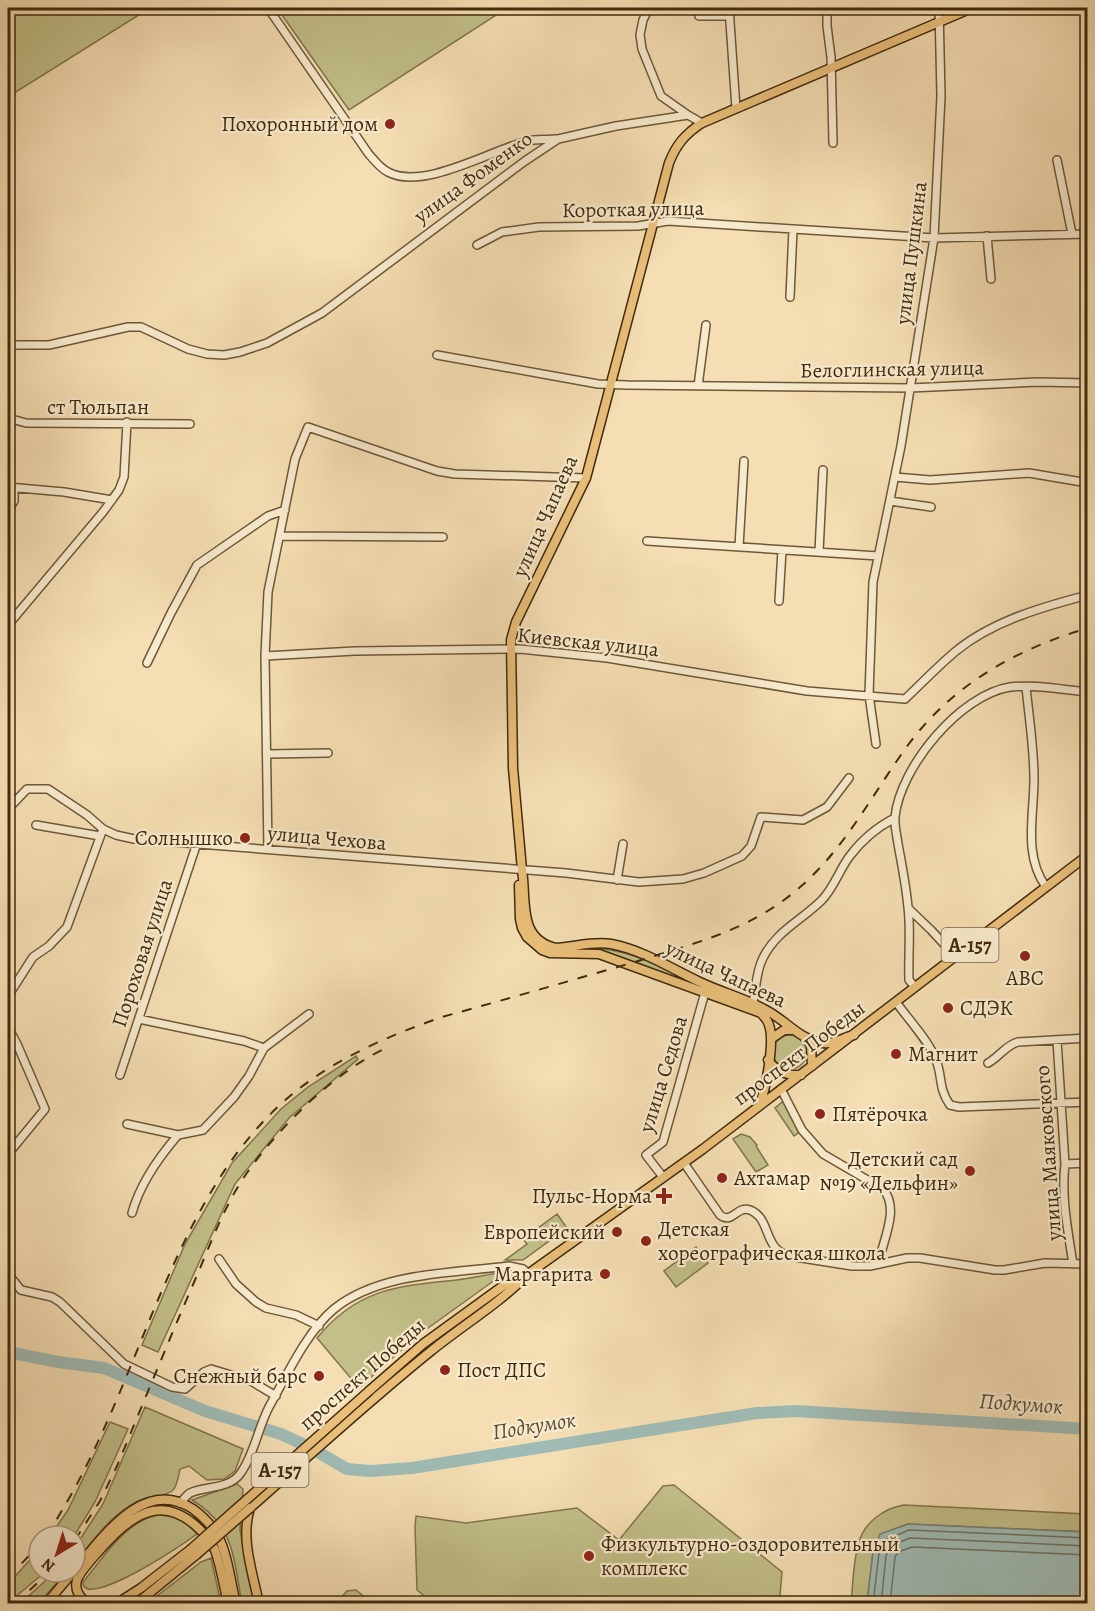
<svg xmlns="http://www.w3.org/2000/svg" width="1095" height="1611" viewBox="0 0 1095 1611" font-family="Alegreya,serif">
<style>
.green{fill:#c2bf88;stroke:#81754b;stroke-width:1.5}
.water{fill:#9fbbb5;stroke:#798172;stroke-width:1.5}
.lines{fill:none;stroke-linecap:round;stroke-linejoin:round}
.shore{stroke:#707362;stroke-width:1.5}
.river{stroke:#9fbbb5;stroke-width:12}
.minor-casing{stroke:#6d5837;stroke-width:10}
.major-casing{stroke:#402b0e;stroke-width:11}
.minor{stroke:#f8eace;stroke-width:7}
.major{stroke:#eabf7a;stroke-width:8}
.rail{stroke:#402b0e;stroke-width:2;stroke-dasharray:10 10;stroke-linecap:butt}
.major-bridge-casing{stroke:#402b0e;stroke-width:11;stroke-linecap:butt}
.major-bridge{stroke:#eabf7a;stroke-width:8}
.poi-dot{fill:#8f2418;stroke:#f8eace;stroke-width:2}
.labels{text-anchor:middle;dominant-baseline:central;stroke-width:4.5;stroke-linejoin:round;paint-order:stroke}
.shield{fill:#f8eace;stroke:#776448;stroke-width:1.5}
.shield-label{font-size:20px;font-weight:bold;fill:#402b0e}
.poi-label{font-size:21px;fill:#402b0e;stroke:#f8eace;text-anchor:end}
.street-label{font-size:21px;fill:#402b0e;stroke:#f8eace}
.water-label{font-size:22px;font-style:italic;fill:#584f38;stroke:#f8eace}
</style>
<rect width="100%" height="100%" fill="#f5deb3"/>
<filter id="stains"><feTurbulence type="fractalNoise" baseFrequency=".00333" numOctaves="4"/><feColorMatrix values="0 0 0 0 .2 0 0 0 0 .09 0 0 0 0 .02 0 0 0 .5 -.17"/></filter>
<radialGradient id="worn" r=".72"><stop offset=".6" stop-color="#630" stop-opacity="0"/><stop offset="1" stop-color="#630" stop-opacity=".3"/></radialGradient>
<path class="green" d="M 8,8 L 150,8 L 8,97 Z
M 277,8 L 500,8 L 501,12 L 349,110 Z
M 587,948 C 630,948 662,968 700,986 L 609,953 Z
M773 1052a17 17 0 1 1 34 0a17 17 0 1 1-34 0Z
M 356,1056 L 358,1059 L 289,1118 L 235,1184 L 158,1352 L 142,1345 L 185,1244 L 232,1163 L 281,1109 L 308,1087 Z
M 786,1099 L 801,1131 L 794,1136 L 775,1108 Z
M 741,1134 L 750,1137 L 757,1145 L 756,1146 L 768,1165 L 756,1172 L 733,1139 Z
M 557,1214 L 567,1228 L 523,1260 L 505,1260 L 527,1244 L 523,1239 Z
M 696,1247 L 708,1263 L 676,1287 L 664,1271 Z
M 506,1272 L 417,1336 L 359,1388 L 317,1338 C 357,1289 397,1286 456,1280 C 473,1278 489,1274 506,1272 Z
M 145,1407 L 243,1449 L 235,1471 L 224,1479 L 207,1480 L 189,1466 L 180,1469 C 178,1476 178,1486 172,1491 C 162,1498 147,1496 136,1502 C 111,1515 93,1541 75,1562 L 75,1547 L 103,1504 Z
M 110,1422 L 128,1429 L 95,1502 L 74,1536 L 50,1536 L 68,1510 Z
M 237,1484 L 243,1489 L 240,1530 L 254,1603 L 242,1603 C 233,1558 235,1526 192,1500 Z
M 674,1485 L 782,1572 L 780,1595 L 773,1603 L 434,1604 L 417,1590 L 415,1527 L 416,1516 L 466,1523 L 577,1508 L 619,1540 L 663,1486 Z
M 904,1505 L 1087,1514 L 1087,1532 L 908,1524 L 881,1534 L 873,1552 L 867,1603 L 851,1604 C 853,1584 853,1561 859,1542 C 864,1523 884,1508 904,1505 Z
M 163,1514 L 182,1520 L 198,1533 C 185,1544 83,1611 83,1582 C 105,1556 126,1519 163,1514 Z
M 39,1550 L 39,1572 L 45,1572 L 8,1603 L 8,1584 Z
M 211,1558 L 221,1603 L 148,1603 L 201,1562 Z
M 55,1572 L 66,1572 L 39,1603 L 21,1603 Z
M 356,1590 L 367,1599 L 369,1603 L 336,1603 L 347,1591 Z"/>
<path class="water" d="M 908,1524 L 1087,1532 L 1087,1603 L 867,1603 L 873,1552 L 880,1534 Z"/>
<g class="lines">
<path class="shore" d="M 873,1604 L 879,1553 L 885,1540 L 909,1530 L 1088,1538
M 881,1604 L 886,1556 L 890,1546 L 910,1538 L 1088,1546
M 890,1604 L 895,1557 L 898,1552 L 912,1547 L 1088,1555"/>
<path class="river" d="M 8,1352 L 58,1362 L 104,1368 L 205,1411 L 281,1434 L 311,1448 L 347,1469 L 371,1471 L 412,1468 L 757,1413 L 796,1411 L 1088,1429"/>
<defs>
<path id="minor" d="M 268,8 L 368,153 C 374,160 380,168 388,172 C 423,191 492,150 527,141 C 535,139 546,140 555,139
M 649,8 L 643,20 L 640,35 L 642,49 L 661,96 L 688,115
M 729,8 L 736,108
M 827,8 L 827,26 L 831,57 L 833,143
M 699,16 L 730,16
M 1057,160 L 1072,234
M 987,236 L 991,279
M 477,245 L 502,232 L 539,227 L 638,226 L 668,221 L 934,238 L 1088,234
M 790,297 L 793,229
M 8,345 L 49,345 L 128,327 L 141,327 L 188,349 L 207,354 L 224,355 L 240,352 L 267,343 L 322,313 L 525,161 L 558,139 L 616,126 L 688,115 L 702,123
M 437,355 L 598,384 L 627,385 L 910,388 L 1037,382 L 1088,383
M 698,386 L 706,325
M 8,418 L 26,423 L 190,424
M 895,477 L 930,480 L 1029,473 L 1088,483
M 8,487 L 64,492 L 112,500
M 890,501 L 931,507
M 8,511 L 14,501 L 14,489
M 280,536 L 443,537
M 647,541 L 878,556
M 739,547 L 744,461
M 819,552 L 823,470
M 779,601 L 782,550
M 8,625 L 103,512 L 119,490 L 124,477 L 127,422
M 265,656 L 355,651 L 520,649 L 607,658 L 807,691 L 905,699 C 922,683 938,666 956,651 C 993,621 1042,607 1088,595
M 147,663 L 171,613 L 197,565 L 268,516 L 285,510
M 1026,687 C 1029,717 1034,748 1034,779 C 1034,816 1023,855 1046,887
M 876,744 L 869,695 L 873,582 L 901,446 L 934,238 L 941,96 L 939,8
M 267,754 L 328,753
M 8,809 L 27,789 L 48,789 L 87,815 L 103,829 L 116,835 L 134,839 L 566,873 L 639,882 L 683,879 L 704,873 L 742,856 L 751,846 L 761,817 L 803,820 L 827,807 L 849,778
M 36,825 L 100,836
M 268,849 L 265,656 L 268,592 L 295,459 L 308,427 L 437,471 L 455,474 L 586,478
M 617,880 L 623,844
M 909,909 L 931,930 L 955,956
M 915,987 L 909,980 C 908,956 911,931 908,907 C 906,886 902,865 898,844 C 897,835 894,825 895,817 C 900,767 960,695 1010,687 C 1035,684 1063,690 1088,692
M 8,996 L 33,957 L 49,946 L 67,927 L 103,829
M 896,1002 C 908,1019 929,1041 936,1060 C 943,1078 938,1088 950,1105 L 959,1107 L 1088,1102
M 753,1003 C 756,989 756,971 763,958 C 776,931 802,920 822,900 C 834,887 839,871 849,857 C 861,841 877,827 895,818
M 139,1019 L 244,1041 L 264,1048
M 8,1027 L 17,1044 L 45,1109 L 8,1154
M 1057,1040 L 1065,1164 C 1061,1198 1068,1231 1073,1264
M 988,1063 C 999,1057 1006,1045 1018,1042 L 1088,1038
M 120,1075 L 197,843
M 781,1089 L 802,1130 L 823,1154 L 883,1189 C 899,1207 885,1236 880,1257 L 881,1262
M 127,1124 L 178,1135
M 684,1163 L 720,1215 C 732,1225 737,1205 750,1210 C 772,1219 762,1248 789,1256 L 852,1266 L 870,1266 L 907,1258 L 920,1258 L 995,1270 L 1004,1270 L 1045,1263 L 1088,1264
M 1065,1164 L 1088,1163
M 663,1177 L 646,1155 L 663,1142 L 704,996
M 132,1213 C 140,1184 159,1157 178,1135 L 203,1130 L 234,1097 L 249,1076 L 264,1048 L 309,1014
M 219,1259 L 236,1284 L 256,1302 L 266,1308 L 296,1315 L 319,1326
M 8,1274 L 21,1290 L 52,1297 L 60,1302 L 124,1364 L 172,1387 L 185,1389 L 204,1372 L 211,1369 L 251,1381 L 276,1396
M 180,1503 C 183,1500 187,1495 190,1493 C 206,1486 229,1489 240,1474 C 254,1455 258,1428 269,1407 C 286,1377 307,1331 334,1309 C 380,1272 453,1273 509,1266 L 523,1269 L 528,1274"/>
<path id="major" d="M 519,885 L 520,919 L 522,928 L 527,937 L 542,950 L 550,953 L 599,954 L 761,1013 C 764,1017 768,1020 769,1025 C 775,1041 766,1090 759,1106
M 854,1035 C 844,1037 833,1045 823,1043 C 799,1040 785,1019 764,1009 C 744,998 721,992 700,982 C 672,969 643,950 611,944 C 593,941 574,947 556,948 C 517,939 527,900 522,870 L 513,768 L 511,640 L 516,622 L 586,478 L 669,163 C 676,145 685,134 702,123 L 972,8
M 805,1038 L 811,1045 L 812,1066
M 771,1039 L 784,1030 L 794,1030
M 768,1060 C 776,1071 787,1076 801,1075
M 369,1391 L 423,1344 L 507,1283 L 525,1275
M 75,1570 C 103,1537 144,1476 193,1509 C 205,1518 217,1531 222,1545 C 229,1563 231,1584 236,1604
M 46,1604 L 73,1572
M 88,1604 C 80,1598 74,1590 77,1580 C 81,1569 106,1543 115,1534 C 141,1509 166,1500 195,1525 C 203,1532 210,1540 215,1550 C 221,1567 224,1586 228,1604
M 116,1604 L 141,1588 L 191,1549
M 136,1604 L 196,1555
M 259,1604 C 253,1573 240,1539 250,1508 C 310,1455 369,1401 431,1351 C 463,1325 500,1303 528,1274 L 703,1149 L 1088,855"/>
</defs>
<use href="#minor" class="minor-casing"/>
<use href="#major" class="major-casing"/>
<use href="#minor" class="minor"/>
<use href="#major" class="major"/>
<path class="rail" d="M 46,1536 C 94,1464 124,1381 157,1302 C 189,1228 222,1158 282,1103 C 327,1062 385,1037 442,1017 C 507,999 573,980 638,961 C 689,945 741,932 784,900 C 841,858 868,800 908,745 C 953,684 1017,649 1088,628
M 75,1540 L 100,1501 L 117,1466 C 143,1404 168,1342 195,1280 C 211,1243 225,1203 249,1170 C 283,1123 336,1071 388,1047
M 8,1578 L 39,1545
M 15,1604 L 49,1572"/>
<defs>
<path id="major-bridge" d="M 191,1549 L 369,1391
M 196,1555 L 250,1508"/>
</defs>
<use href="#major-bridge" class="major-bridge-casing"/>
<use href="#major-bridge" class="major-bridge"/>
</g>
<g class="poi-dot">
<circle cx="390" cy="124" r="6"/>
<circle cx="245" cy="838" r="6"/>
<circle cx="1025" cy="956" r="6"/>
<circle cx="948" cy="1008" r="6"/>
<circle cx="896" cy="1054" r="6"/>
<circle cx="820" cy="1114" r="6"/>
<circle cx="970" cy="1171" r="6"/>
<circle cx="722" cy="1178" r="6"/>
<path d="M661 1187h6v6h6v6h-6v6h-6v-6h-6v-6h6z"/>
<circle cx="617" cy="1232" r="6"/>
<circle cx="646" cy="1241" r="6"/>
<circle cx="605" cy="1274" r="6"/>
<circle cx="445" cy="1370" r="6"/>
<circle cx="319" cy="1376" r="6"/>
<circle cx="589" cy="1556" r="6"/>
</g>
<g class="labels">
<g class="shield">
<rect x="941.5" y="928" width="57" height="34" rx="4.5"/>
<rect x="251.5" y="1453" width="57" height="34" rx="4.5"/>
</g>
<g class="shield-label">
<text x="970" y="945">А-157</text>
<text x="280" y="1470">А-157</text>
</g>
<g class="poi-label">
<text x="378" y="124">Похоронный дом</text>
<text x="233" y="838">Солнышко</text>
<text x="1025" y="978" text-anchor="middle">ABC</text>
<text x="960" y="1008" text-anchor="start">СДЭК</text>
<text x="908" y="1054" text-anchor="start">Магнит</text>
<text x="832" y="1114" text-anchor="start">Пятёрочка</text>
<text x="958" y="1159">Детский сад<tspan x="958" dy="24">№19 «Дельфин»</tspan></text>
<text x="734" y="1178" text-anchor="start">Ахтамар</text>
<text x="652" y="1196">Пульс-Норма</text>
<text x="658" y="1229" text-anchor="start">Детская<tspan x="658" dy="24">хореографическая школа</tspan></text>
<text x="605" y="1232">Европейский</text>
<text x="593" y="1274">Маргарита</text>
<text x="457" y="1370" text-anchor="start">Пост ДПС</text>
<text x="307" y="1376">Снежный барс</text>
<text x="601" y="1544" text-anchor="start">Физкультурно-оздоровительный<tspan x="601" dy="24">комплекс</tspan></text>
</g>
<g class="street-label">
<text transform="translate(473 177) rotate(-36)">улица Фоменко</text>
<text transform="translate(633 209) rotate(-1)">Короткая улица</text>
<text transform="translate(911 253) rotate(-83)">улица Пушкина</text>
<text transform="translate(892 369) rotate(-1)">Белоглинская улица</text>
<text x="98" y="407">ст Тюльпан</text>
<text transform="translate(545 516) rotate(-66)">улица Чапаева</text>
<text transform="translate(588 642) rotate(6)">Киевская улица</text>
<text transform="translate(327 838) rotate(5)">улица Чехова</text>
<text transform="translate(142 953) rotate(-72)">Пороховая улица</text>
<text transform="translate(726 974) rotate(25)">улица Чапаева</text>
<text transform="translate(799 1053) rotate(-37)">проспект Победы</text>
<text transform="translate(663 1074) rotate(-73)">улица Седова</text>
<text transform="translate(1048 1153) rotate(-94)">улица Маяковского</text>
<text transform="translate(362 1374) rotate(-41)">проспект Победы</text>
</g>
<g class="water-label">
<text transform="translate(1021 1404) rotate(4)">Подкумок</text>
<text transform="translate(534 1426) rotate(-9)">Подкумок</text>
</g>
</g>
<rect width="1095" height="1611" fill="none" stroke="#f5deb3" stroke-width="30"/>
<rect x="9" y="9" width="1077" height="1593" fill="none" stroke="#402b0e" stroke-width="3"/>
<rect x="15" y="15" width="1065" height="1581" fill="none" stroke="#402b0e" stroke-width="1.5"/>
<g transform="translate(57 1554) rotate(218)"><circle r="28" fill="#f8eace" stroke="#ae9e81" stroke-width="1.5"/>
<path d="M0-4.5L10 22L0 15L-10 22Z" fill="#8f2418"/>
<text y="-9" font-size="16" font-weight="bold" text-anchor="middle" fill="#402b0e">N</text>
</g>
<rect width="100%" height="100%" filter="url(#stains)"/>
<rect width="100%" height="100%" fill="url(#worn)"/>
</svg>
